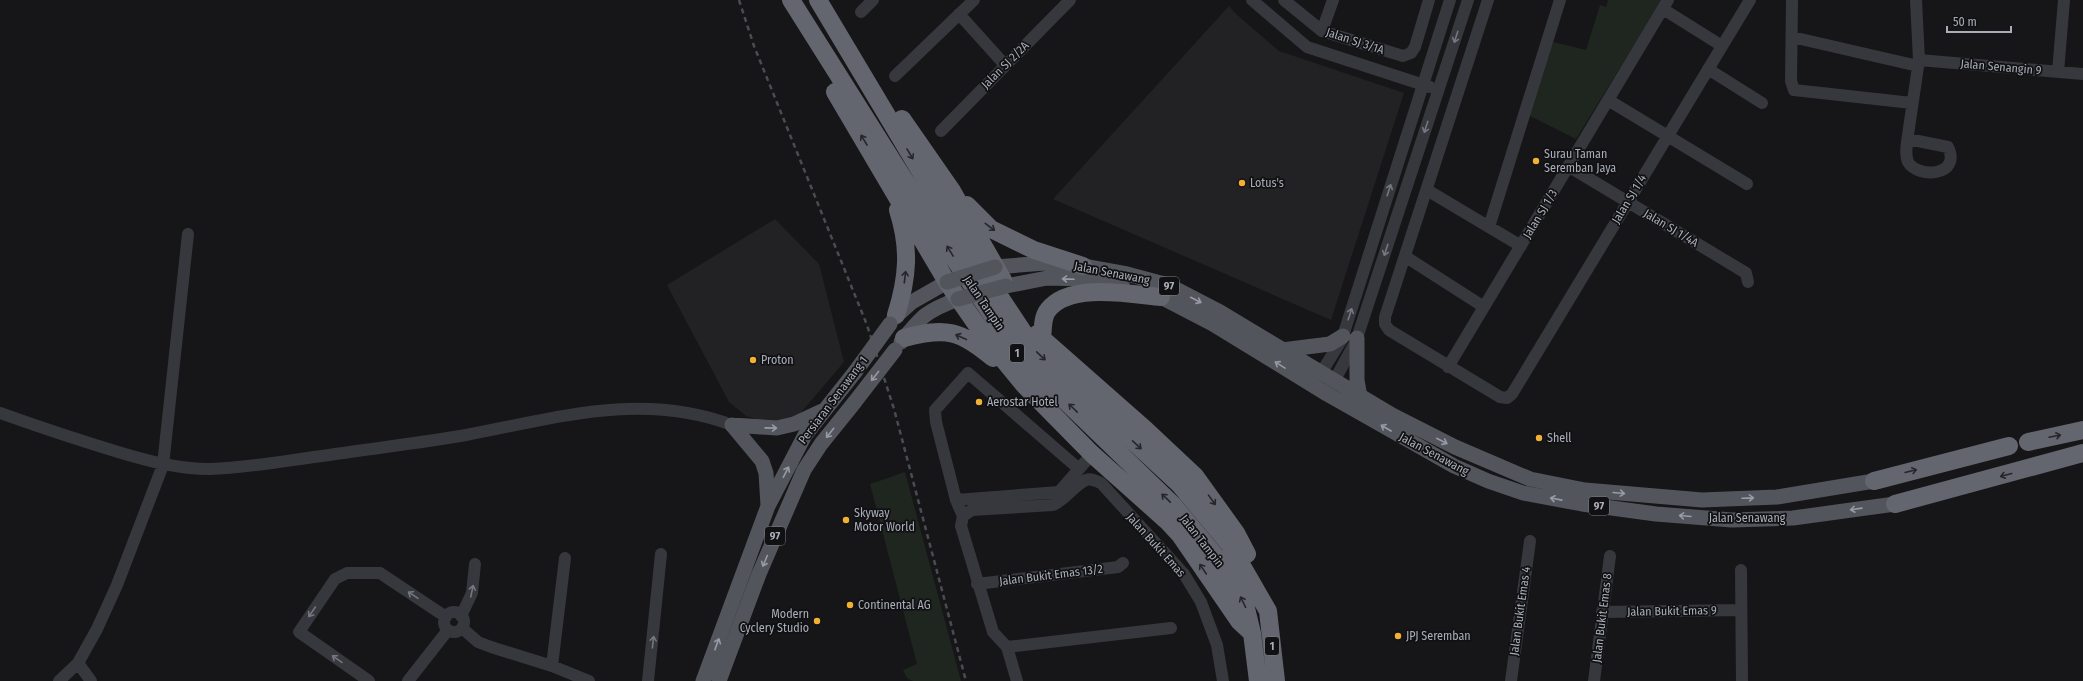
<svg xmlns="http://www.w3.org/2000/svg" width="2083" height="681" viewBox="0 0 2083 681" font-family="'Fira Sans Condensed',sans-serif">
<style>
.built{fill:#222225}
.green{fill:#1e261f}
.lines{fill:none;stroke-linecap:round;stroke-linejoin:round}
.minor{stroke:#37383d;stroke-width:12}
.major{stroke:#53555c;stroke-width:15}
.highway{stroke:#63666e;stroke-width:18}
.rail{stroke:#4a4c52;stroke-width:2.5;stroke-dasharray:5 4;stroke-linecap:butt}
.major-bridge{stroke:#53555c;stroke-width:15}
.oneway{stroke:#757881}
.oneway2{stroke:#26262a}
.oneway3{stroke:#979ba6}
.poi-dot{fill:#f2b134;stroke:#111113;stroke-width:1.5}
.labels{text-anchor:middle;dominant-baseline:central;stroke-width:3.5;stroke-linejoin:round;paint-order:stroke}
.shield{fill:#111113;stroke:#7b7e86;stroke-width:1}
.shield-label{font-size:11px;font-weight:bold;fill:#a8adb8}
.street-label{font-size:12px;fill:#a8adb8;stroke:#111113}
.poi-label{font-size:12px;fill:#a8adb8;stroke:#111113;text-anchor:start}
</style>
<rect width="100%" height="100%" fill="#161618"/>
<path class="built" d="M 1229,6 L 1236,14 L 1279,51 L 1404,93 L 1331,320 L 1053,199 Z
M 775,219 L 819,264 L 844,362 L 793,422 L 770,423 L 746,416 L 729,402 L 667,285 Z"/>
<path class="green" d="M 1608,0 L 1662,0 L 1576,139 L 1526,114 L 1549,41 L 1586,50 L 1600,5 L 1606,7 Z
M 905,472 L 961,681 L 913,681 L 907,678 L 903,670 L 917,664 L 870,484 Z"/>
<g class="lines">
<path class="minor" d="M 1252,0 L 1307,47 L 1430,87
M 1284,0 L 1322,31 L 1403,56 L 1411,53 L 1415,47 L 1429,0
M 1488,0 L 1385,317 L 1385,324 L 1389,330 L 1500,397 L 1507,398 L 1512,394 L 1750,0
M 1792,0 L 1791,81 L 1794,90 L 1912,103
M 1663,9 L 1722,46
M 861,12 L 873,0
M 959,14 L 1005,65
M 1322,31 L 1333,0
M 1792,37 L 1918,66
M 1919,60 L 2083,74
M 1708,69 L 1762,103
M 2058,72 L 2064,0
M 895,76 L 974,0
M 1608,100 L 1747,184
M 941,131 L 1070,0
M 1908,139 L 1948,147 C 1962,176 1918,179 1908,162 C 1904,153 1908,137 1909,128 L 1919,60 L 1916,0
M 1568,166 L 1746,273 L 1748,282
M 1427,190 L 1521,246
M 1489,227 L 1560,0
M 1406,257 L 1484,307
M 1448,367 L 1668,0
M 1313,386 L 1342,339 L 1450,0
M 1327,394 L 1356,341 L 1468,0
M 0,413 C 39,427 78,440 118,452 C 148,461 178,469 210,469 C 249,468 289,460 329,455 C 375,448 421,443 466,435 C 557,418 642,391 732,425
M 956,500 L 1059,492 L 1079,469
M 963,516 L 972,510 L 1053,505 C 1067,499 1075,484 1086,480 C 1091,478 1096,481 1101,483 L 1184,574 L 1201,602 L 1217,645 L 1223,681
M 1741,570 L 1742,681
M 977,584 L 1118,567 L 1123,563
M 1602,612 L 1741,610
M444 622a10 10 0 1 1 20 0a10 10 0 1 1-20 0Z
M 461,616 L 472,593 L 475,564
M 462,628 L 478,642 L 491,647 L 552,666 L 589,681
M 1007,647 L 1171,628
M 78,663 L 91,681
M 552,666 L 565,558
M 59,681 L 78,663 L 97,629 L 117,585 L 163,465 L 188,234
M 369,681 L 299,632 L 335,579 L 347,573 L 380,573 L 446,617
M 408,681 L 448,630
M 648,681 L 661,554
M 1017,681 L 1007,647 L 993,632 L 961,526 L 963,516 L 956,500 L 936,422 L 935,410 L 968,373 L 1079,469 L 1092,454
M 1511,681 L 1530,541
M 1594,681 L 1610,556"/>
<path class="major" d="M 995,267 L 1045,263 L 1083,266 L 1127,274 L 1168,285 L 1220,312 L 1392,415 L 1455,447 L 1530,479 L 1585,490 L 1702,500 L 1777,497 L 1874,481
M 1006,286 L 1047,278 L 1085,279 L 1123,287
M 1150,294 L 1161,297 L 1213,324 L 1327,394 L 1454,466 L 1488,481 L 1523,493 L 1582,504 L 1656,514 L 1732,520 L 1793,518 L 1895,504
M 894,318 L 912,302 L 947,282
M 1357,338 L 1357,380 L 1360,397
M 901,342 C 922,316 926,311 958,299
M 1282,350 L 1330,344 L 1343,336
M 732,425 L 777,428 L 794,424 L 822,411
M 732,425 L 762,461 L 766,473 L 768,505
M 703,681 L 768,506 L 805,435 L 855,372
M 719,681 L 759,574 L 804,470 L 821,444 L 854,403"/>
<path class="highway" d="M 791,0 L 953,257 L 1021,358 L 1173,505 L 1218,559 L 1245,604 L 1252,633 L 1258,681
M 818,0 L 956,231 L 1035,350 L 1180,485 L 1230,545 L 1268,611 L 1276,681
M 835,92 L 947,282 L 988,341 L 1025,386 L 1092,454 L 1167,521 L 1180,535 L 1239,621 L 1251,632
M 902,119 L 952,191 L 1003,280
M 967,205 L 991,229 L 1034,250 L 1083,266
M 896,315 C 908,277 910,248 898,210
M 1037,334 L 1146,430 L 1195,476 L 1236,533 L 1247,554
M 904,338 C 946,327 960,330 993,358
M 1042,340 C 1043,331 1042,317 1048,310 C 1069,282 1130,294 1161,297
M 2028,442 L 2083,430
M 1874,481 L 2009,446
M 1895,504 L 2083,453"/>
<path class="rail" d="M 739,0 L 754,46 L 867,325 L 894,409 L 966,681"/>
<path class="major-bridge" d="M 947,282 L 995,267
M 958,299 L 1006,286
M 855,372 L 890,324
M 854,403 L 895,350"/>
</g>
<defs><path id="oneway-shaft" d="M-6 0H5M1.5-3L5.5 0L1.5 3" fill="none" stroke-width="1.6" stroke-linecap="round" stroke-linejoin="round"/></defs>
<g class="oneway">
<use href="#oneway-shaft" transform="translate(1456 37) rotate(108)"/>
<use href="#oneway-shaft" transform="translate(1426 127) rotate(108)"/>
<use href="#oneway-shaft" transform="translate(1389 190) rotate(-72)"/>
<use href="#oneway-shaft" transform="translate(1386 250) rotate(108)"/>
<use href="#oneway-shaft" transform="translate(1350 314) rotate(-72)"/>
<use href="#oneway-shaft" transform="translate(472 591) rotate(-78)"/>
<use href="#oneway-shaft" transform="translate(413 595) rotate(-146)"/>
<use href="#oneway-shaft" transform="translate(312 612) rotate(124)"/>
<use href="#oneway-shaft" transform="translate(653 642) rotate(-84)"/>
<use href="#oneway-shaft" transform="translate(337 659) rotate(-145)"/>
</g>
<g class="oneway2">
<use href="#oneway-shaft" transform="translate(864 140) rotate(-121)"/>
<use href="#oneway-shaft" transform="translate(910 154) rotate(59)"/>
<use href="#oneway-shaft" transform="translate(990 227) rotate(37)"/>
<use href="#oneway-shaft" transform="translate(950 251) rotate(-122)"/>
<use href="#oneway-shaft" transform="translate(905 277) rotate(-83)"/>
<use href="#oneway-shaft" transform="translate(961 337) rotate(-156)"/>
<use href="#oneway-shaft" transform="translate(1041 356) rotate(43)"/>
<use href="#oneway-shaft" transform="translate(1073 408) rotate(-136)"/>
<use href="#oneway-shaft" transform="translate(2055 436) rotate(-12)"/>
<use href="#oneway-shaft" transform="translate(1137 445) rotate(43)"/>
<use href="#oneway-shaft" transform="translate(1911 471) rotate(-14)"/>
<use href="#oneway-shaft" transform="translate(2006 475) rotate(165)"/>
<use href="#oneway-shaft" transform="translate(1166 498) rotate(-136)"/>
<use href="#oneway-shaft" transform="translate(1212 500) rotate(54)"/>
<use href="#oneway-shaft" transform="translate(1203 569) rotate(-124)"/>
<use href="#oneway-shaft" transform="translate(1243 602) rotate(-116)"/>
</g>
<g class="oneway3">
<use href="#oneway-shaft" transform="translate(1068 279) rotate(-178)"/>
<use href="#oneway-shaft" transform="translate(1196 300) rotate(27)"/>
<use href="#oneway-shaft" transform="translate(1280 365) rotate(-148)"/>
<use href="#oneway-shaft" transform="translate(875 376) rotate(128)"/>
<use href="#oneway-shaft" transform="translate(771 428) rotate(1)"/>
<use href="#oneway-shaft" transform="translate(1386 428) rotate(-150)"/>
<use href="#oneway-shaft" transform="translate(830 433) rotate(129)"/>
<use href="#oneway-shaft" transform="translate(1442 441) rotate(27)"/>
<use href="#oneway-shaft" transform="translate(786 472) rotate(-63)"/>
<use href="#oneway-shaft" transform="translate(1619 493) rotate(5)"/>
<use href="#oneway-shaft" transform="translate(1748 498) rotate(-2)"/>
<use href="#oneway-shaft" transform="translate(1556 499) rotate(-169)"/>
<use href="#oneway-shaft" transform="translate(1856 509) rotate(172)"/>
<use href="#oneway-shaft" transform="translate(1685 516) rotate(-175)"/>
<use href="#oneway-shaft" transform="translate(765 561) rotate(113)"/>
<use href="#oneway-shaft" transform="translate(717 644) rotate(-70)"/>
</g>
<g class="poi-dot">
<circle cx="1536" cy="161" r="4"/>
<circle cx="1242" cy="183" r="4"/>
<circle cx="753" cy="360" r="4"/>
<circle cx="979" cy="402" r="4"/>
<circle cx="1539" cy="438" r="4"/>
<circle cx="846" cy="520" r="4"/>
<circle cx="850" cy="605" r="4"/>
<circle cx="817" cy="621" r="4"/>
<circle cx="1398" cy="636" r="4"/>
</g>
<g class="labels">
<g class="shield">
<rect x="1159" y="277" width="20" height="18" rx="3"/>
<rect x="1010" y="344" width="14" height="18" rx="3"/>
<rect x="1589" y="497" width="20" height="18" rx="3"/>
<rect x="765" y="527" width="20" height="18" rx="3"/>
<rect x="1265" y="637" width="14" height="18" rx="3"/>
</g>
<g class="shield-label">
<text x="1169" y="286">97</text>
<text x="1017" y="353">1</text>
<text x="1599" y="506">97</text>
<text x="775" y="536">97</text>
<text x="1272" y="646">1</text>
</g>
<g class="street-label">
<text transform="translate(1355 41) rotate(18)">Jalan SJ 3/1A</text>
<text transform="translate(1005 65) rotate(-45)">Jalan SJ 2/2A</text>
<text transform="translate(2001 67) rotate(5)">Jalan Senangin 9</text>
<text transform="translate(1629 199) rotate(-59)">Jalan SJ 1/4</text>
<text transform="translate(1540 214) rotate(-59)">Jalan SJ 1/3</text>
<text transform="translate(1671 228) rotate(31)">Jalan SJ 1/4A</text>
<text transform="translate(1112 273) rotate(11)">Jalan Senawang</text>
<text transform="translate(984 303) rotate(56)">Jalan Tampin</text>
<text transform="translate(833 400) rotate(-53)">Persiaran Senawang 1</text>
<text transform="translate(1434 454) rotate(28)">Jalan Senawang</text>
<text x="1747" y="518">Jalan Senawang</text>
<text transform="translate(1202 541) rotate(52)">Jalan Tampin</text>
<text transform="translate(1156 545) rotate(48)">Jalan Bukit Emas</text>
<text transform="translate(1051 575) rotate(-7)">Jalan Bukit Emas 13/2</text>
<text transform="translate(1520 611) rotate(-82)">Jalan Bukit Emas 4</text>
<text transform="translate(1672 611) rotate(-1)">Jalan Bukit Emas 9</text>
<text transform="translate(1602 618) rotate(-83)">Jalan Bukit Emas 8</text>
</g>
<g class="poi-label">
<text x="1544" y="154">Surau Taman<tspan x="1544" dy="14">Seremban Jaya</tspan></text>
<text x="1250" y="183">Lotus's</text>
<text x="761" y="360">Proton</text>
<text x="987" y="402">Aerostar Hotel</text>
<text x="1547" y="438">Shell</text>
<text x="854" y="513">Skyway<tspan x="854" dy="14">Motor World</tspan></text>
<text x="858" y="605">Continental AG</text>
<text x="809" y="614" text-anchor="end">Modern<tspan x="809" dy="14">Cyclery Studio</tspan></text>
<text x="1406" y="636">JPJ Seremban</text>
</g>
</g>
<path d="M1947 26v6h64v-6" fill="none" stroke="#a8adb8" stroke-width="2"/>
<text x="1953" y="26" font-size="12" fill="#a8adb8" stroke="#111113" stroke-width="3" paint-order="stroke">50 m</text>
</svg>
